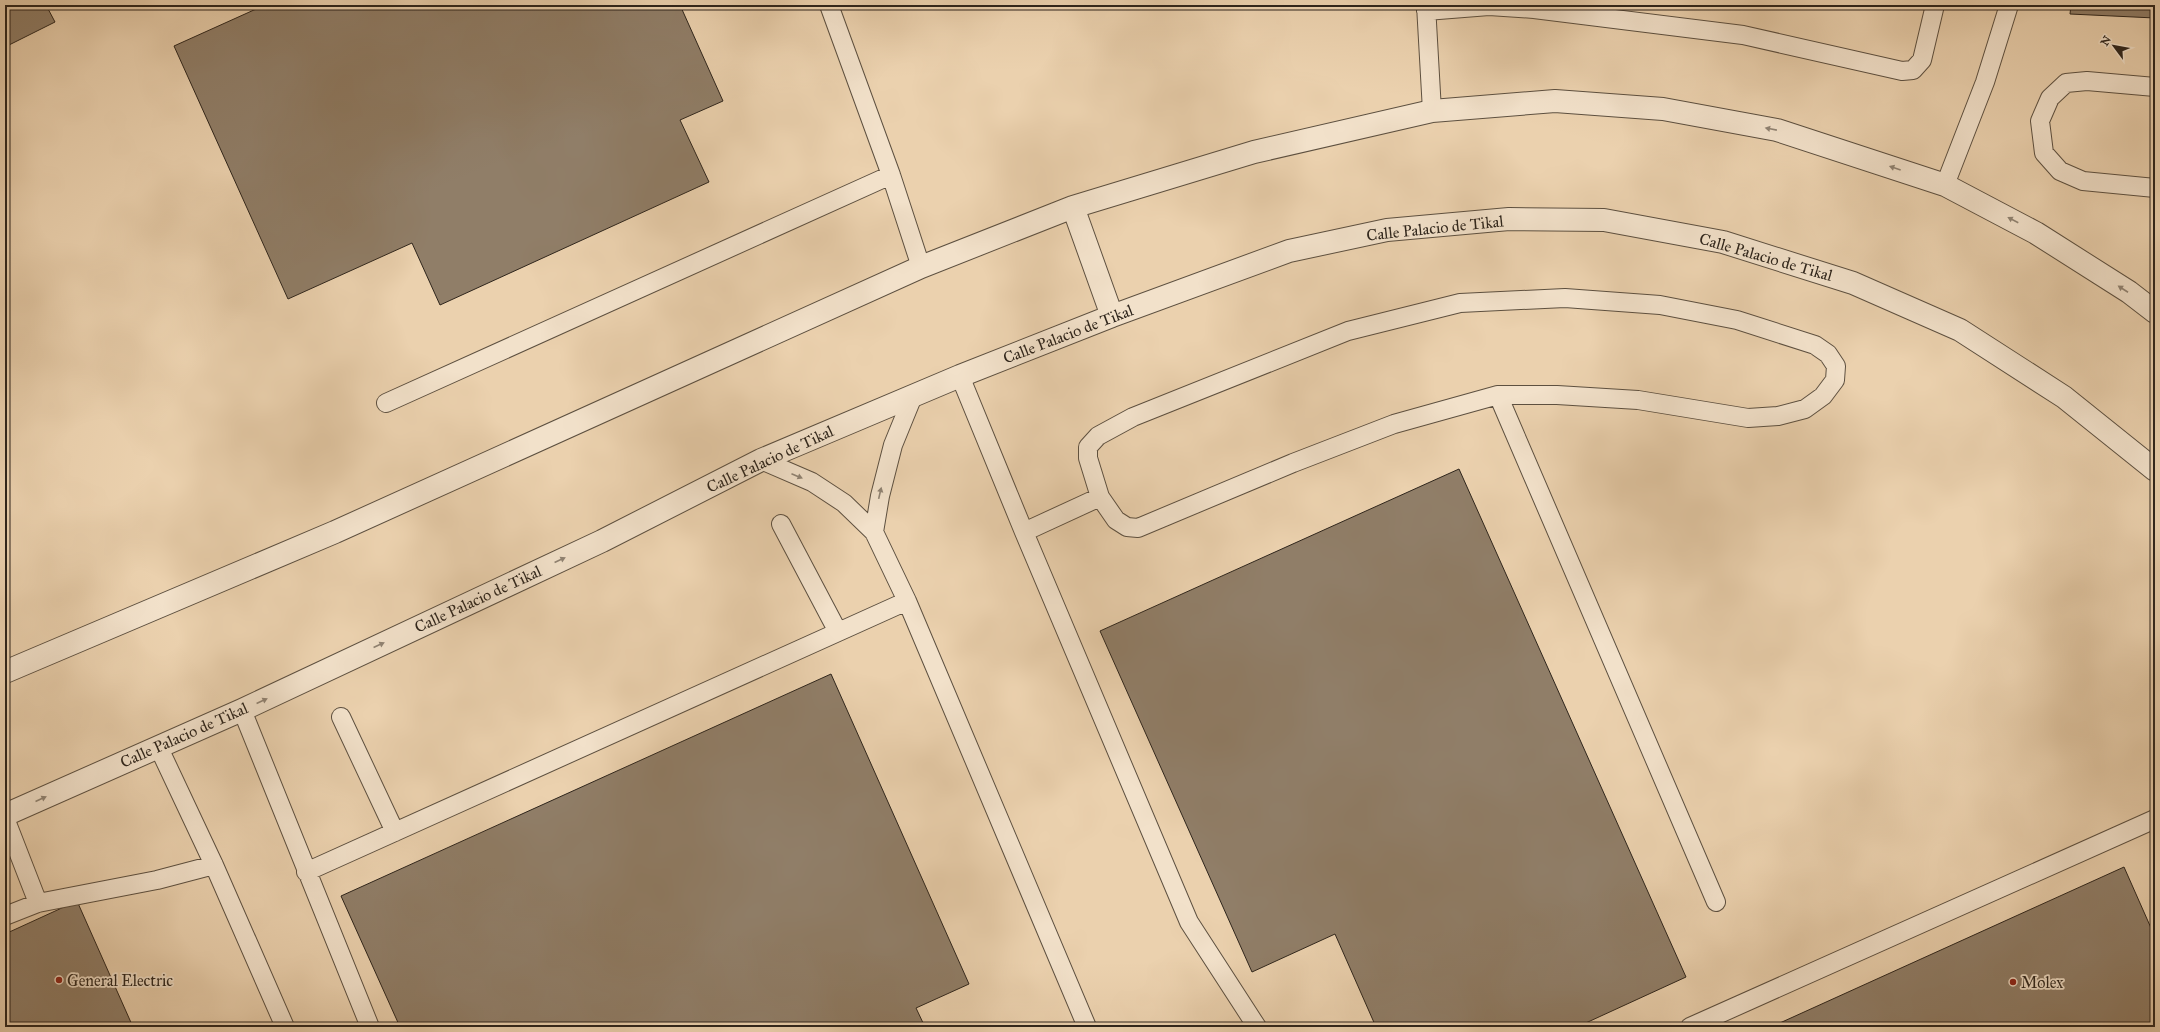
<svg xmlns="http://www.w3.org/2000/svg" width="2160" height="1032" viewBox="0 0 2160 1032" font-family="'IM FELL Great Primer',serif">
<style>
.building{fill:#907e68;stroke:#2e251c}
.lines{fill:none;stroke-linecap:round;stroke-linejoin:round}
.service-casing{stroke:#5d5040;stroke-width:20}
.tertiary-casing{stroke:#5d5040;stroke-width:24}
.service{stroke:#f2e1ca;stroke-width:18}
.tertiary{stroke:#f2e1ca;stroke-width:22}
.oneway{fill:#908373}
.poi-dot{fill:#8f2418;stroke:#f2e1ca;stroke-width:1.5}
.labels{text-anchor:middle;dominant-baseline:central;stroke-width:3.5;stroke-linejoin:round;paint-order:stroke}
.street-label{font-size:16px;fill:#2e251c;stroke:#f2e1ca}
.poi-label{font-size:16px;fill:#2e251c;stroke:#f2e1ca;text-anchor:start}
</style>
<rect width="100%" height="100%" fill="#ebd1ae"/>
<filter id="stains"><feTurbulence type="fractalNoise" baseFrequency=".005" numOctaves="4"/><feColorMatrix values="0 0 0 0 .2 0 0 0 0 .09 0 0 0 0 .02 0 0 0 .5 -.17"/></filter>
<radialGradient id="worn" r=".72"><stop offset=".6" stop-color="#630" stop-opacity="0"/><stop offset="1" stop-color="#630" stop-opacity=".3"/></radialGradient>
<path class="building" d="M 5,5 L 46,5 L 55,22 L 5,47 Z
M 265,5 L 680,5 L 723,101 L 680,120 L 709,182 L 440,305 L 412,243 L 288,299 L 174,46 Z
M 2071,5 L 2155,5 L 2155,18 L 2070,14 Z
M 1459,469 L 1686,977 L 1577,1027 L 1376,1027 L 1335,934 L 1252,972 L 1100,631 Z
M 831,674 L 969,984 L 916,1008 L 925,1027 L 400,1027 L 341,896 Z
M 2124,867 L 2155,937 L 2155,1027 L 1771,1027 Z
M 77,901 L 133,1027 L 5,1027 L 5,934 Z"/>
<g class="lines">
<defs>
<path id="service" d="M 829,5 L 891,175 L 921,267
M 1426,5 L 1432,111
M 1426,11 L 1489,6 L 1534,9 L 1743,35 L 1902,71 L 1913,70 L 1922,60 L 1935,5
M 2155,87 L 2087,81 L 2066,83 L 2050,98 L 2040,121 L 2044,153 L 2060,171 L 2083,181 L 2155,188
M 1945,185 L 1985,82 L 2009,5
M 1565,298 L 1660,305 L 1737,320 L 1815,345 L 1828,354 L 1836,366 L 1835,380 L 1823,396 L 1805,409 L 1778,416 L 1748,418 L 1638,400 L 1557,395 L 1498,395 L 1394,424 L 1293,463 L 1138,528 L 1127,527 L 1116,520 L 1100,497 L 1088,458 L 1088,447 L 1098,436 L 1133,417 L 1348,331 L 1460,303 Z
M 960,376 L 1024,532 L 1189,922 L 1257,1027
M 1498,395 L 1716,902
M 386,403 L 891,175
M 761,460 L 812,482 L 844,503 L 874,532 L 907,601
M 781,524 L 838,632
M 874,532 L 880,496 L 893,445 L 913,396
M 1024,532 L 1100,497
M 242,710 L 370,1027
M 341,717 L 395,832
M 158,746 L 214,865 L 285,1027
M 5,818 L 38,903
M 306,872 L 907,601 L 1087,1027
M 5,916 L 38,903 L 157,880 L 214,865
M 1690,1027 L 2155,819"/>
<path id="tertiary" d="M 1073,207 L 1112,316
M 5,672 L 335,532 L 921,267 L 1073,207 L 1254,152 L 1432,111 L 1555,101 L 1663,109 L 1777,130 L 1945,185 L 2036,233 L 2129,292 L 2155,312
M 5,815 L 242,710 L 602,541 L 761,460 L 960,376 L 1112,316 L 1289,251 L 1387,230 L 1509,219 L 1604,220 L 1723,242 L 1853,283 L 1960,330 L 2064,397 L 2155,470"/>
</defs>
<use href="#service" class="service-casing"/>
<use href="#tertiary" class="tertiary-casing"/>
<use href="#service" class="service"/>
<use href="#tertiary" class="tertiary"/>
</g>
<defs><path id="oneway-solid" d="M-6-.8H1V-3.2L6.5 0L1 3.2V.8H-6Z"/></defs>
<g class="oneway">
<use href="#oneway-solid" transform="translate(1771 129) rotate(-169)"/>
<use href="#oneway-solid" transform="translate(1895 168) rotate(-161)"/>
<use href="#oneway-solid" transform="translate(2013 220) rotate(-152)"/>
<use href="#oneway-solid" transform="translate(2123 289) rotate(-147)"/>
<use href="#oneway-solid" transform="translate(797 476) rotate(23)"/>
<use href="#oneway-solid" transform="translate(880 493) rotate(-77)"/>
<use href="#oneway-solid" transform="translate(560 560) rotate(-25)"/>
<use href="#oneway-solid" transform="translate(379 645) rotate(-25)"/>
<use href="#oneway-solid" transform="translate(262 701) rotate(-25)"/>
<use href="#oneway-solid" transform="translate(41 799) rotate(-24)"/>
</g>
<g class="poi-dot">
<circle cx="59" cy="980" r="4"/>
<circle cx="2013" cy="982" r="4"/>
</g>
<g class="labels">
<g class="street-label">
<text transform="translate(1435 228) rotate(-6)">Calle Palacio de Tikal</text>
<text transform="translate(1766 257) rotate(16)">Calle Palacio de Tikal</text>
<text transform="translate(1068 334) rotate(-21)">Calle Palacio de Tikal</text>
<text transform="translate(770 459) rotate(-25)">Calle Palacio de Tikal</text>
<text transform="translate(478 599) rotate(-25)">Calle Palacio de Tikal</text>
<text transform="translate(184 735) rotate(-24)">Calle Palacio de Tikal</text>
</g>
<g class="poi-label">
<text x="67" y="980">General Electric</text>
<text x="2021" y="982">Molex</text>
</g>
</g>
<rect width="2160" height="1032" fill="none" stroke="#ebd1ae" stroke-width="20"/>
<rect x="6" y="6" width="2148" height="1020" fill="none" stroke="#2e251c" stroke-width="2"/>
<rect x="10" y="10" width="2140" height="1012" fill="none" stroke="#2e251c"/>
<g transform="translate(2114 46) rotate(302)" stroke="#f2e1ca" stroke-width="3" paint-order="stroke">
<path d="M0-3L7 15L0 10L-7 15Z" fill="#2e251c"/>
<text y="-6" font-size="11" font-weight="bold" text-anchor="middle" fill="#2e251c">N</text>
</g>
<rect width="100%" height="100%" filter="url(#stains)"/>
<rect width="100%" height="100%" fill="url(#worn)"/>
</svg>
